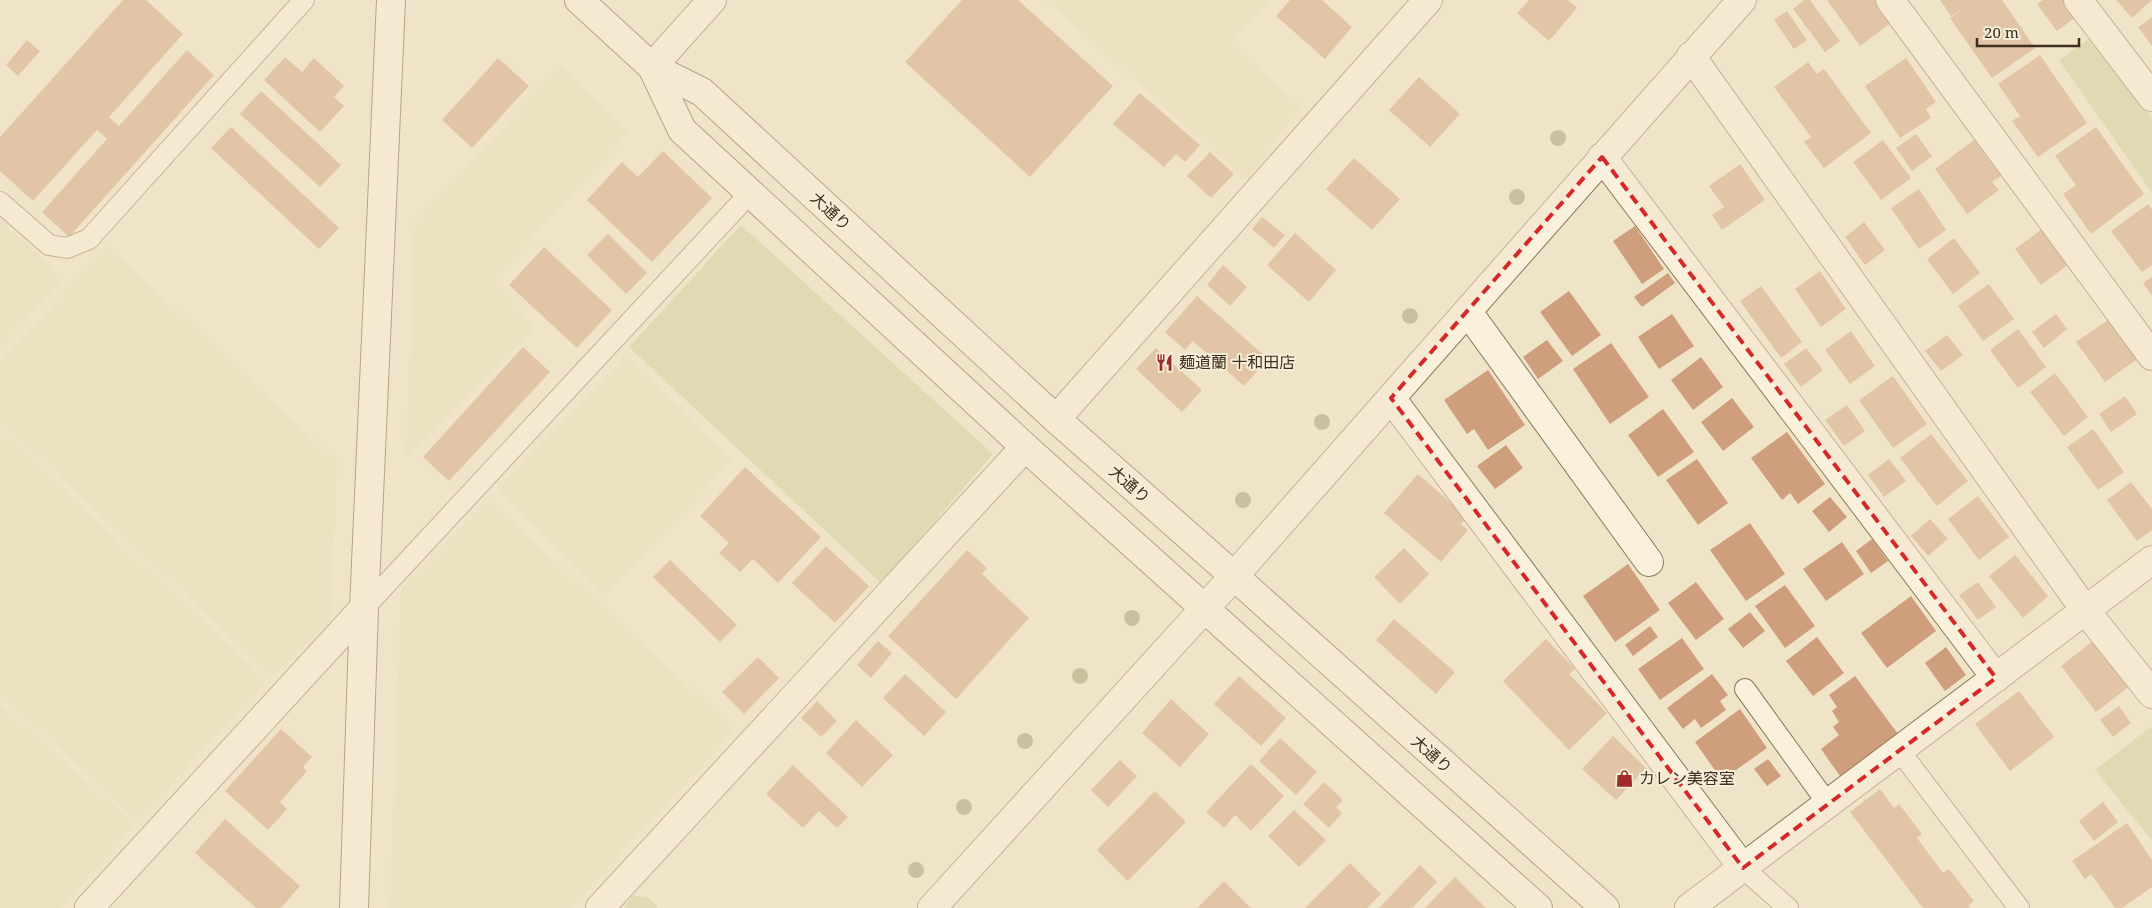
<svg xmlns="http://www.w3.org/2000/svg" width="2152" height="908" viewBox="0 0 2152 908" font-family="'Noto Serif','Noto Sans JP',serif">
<style>
.farmland{fill:#e6deb5}
.green{fill:#c9cf9b}
.building{fill:#cf9f7d}
.lines{fill:none;stroke-linecap:round;stroke-linejoin:round}
.lane-casing{stroke:#8d765c;stroke-width:22}
.street-casing{stroke:#8d765c;stroke-width:30}
.secondary-casing{stroke:#6f573f;stroke-width:30}
.lane{stroke:#faf1dc;stroke-width:20}
.street{stroke:#faf1dc;stroke-width:28}
.secondary{stroke:#faf1dc;stroke-width:28}
.tree{fill:#96986f}
.marked{fill:none;stroke:#d62828;stroke-width:4;stroke-dasharray:10 6;stroke-linejoin:round}
.labels{text-anchor:middle;dominant-baseline:central;stroke-width:4;stroke-linejoin:round;paint-order:stroke}
.street-label{font-size:16px;fill:#3d2e20;stroke:#f7eed8}
.poi-label{font-size:16px;fill:#3d2e20;stroke:#f7eed8;text-anchor:start}
</style>
<rect width="100%" height="100%" fill="#f0e4c8"/>
<path class="farmland" d="M 1046,0 L 1270,0 L 1230,41 L 1301,107 L 1246,180 Z
M 561,65 L 629,132 L 493,280 L 535,327 L 406,456 L 415,223 Z
M 0,219 L 65,279 L 0,347 Z
M 108,246 L 337,462 L 331,619 L 272,676 L 0,421 L 0,362 Z
M 626,356 L 732,460 L 605,596 L 497,489 Z
M 0,430 L 267,681 L 138,820 L 0,694 Z
M 489,500 L 735,730 L 570,908 L 390,908 L 401,589 Z
M 0,704 L 135,825 L 61,908 L 0,908 Z"/>
<path class="green" d="M 2091,37 L 2152,118 L 2152,193 L 2059,60 Z
M 741,225 L 993,454 L 881,583 L 629,347 Z
M 2152,726 L 2152,841 L 2095,770 Z
M 633,895 L 649,898 L 658,908 L 624,908 Z"/>
<path class="building" d="M 123,0 L 146,0 L 183,34 L 109,117 L 119,126 L 187,50 L 214,75 L 69,237 L 42,212 L 107,139 L 97,130 L 33,201 L 0,171 L 0,137 Z
M 962,0 L 1018,0 L 1113,86 L 1030,177 L 905,62 Z
M 1290,0 L 1322,0 L 1352,27 L 1325,59 L 1276,16 Z
M 1529,0 L 1568,0 L 1577,8 L 1549,41 L 1517,13 Z
M 1804,0 L 1810,0 L 1840,41 L 1825,52 L 1793,9 Z
M 1827,0 L 1876,0 L 1892,22 L 1860,46 Z
M 1940,0 L 2002,0 L 2035,48 L 1992,78 L 1950,18 L 1963,9 L 1951,16 Z
M 2043,0 L 2063,0 L 2076,17 L 2057,31 L 2037,4 Z
M 2116,0 L 2152,0 L 2132,18 Z
M 1787,11 L 1807,40 L 1794,49 L 1774,20 Z
M 2152,17 L 2152,46 L 2138,27 Z
M 27,40 L 40,51 L 18,76 L 6,65 Z
M 2040,55 L 2087,123 L 2038,157 L 2012,121 L 2020,116 L 1998,84 Z
M 285,57 L 302,72 L 314,58 L 344,86 L 334,97 L 344,106 L 320,132 L 264,80 Z
M 498,58 L 529,86 L 472,148 L 442,120 Z
M 1906,58 L 1936,102 L 1926,109 L 1931,118 L 1900,138 L 1865,86 Z
M 1808,62 L 1817,74 L 1824,69 L 1871,133 L 1824,168 L 1804,142 L 1811,137 L 1774,87 Z
M 1419,77 L 1460,114 L 1430,147 L 1389,110 Z
M 261,91 L 341,165 L 320,187 L 240,114 Z
M 1140,93 L 1200,145 L 1185,162 L 1176,154 L 1164,167 L 1113,124 Z
M 231,127 L 339,228 L 319,249 L 211,148 Z
M 2096,127 L 2144,194 L 2091,234 L 2063,194 L 2076,185 L 2055,156 Z
M 1916,134 L 1932,156 L 1912,171 L 1896,148 Z
M 1883,140 L 1911,178 L 1881,200 L 1853,162 Z
M 1974,140 L 2001,176 L 1992,182 L 1999,190 L 1967,214 L 1935,169 Z
M 663,151 L 712,198 L 652,262 L 587,200 L 622,162 L 638,177 Z
M 1210,152 L 1234,174 L 1211,198 L 1187,176 Z
M 1354,158 L 1400,199 L 1372,230 L 1326,189 Z
M 1740,164 L 1765,200 L 1722,230 L 1712,215 L 1724,207 L 1709,186 Z
M 1919,189 L 1946,230 L 1919,249 L 1891,208 Z
M 2148,204 L 2152,210 L 2152,265 L 2142,272 L 2111,231 Z
M 1262,217 L 1285,235 L 1274,248 L 1252,229 Z
M 1864,222 L 1885,250 L 1865,265 L 1845,237 Z
M 1635,226 L 1664,269 L 1642,284 L 1613,241 Z
M 2042,229 L 2068,265 L 2041,285 L 2015,249 Z
M 1295,233 L 1336,270 L 1309,302 L 1267,265 Z
M 608,234 L 647,273 L 626,294 L 587,255 Z
M 1954,238 L 1980,273 L 1953,294 L 1927,259 Z
M 544,247 L 612,310 L 577,348 L 509,285 Z
M 1223,265 L 1247,287 L 1230,306 L 1207,285 Z
M 1820,271 L 1846,309 L 1821,327 L 1795,289 Z
M 1668,273 L 1675,283 L 1642,307 L 1634,297 Z
M 2152,277 L 2152,296 L 2143,283 Z
M 1989,284 L 2014,319 L 1983,341 L 1958,306 Z
M 1761,286 L 1802,342 L 1781,358 L 1740,301 Z
M 1569,291 L 1601,335 L 1572,356 L 1540,312 Z
M 1197,296 L 1268,359 L 1244,386 L 1193,341 L 1185,350 L 1165,332 Z
M 1672,314 L 1694,346 L 1659,369 L 1638,337 Z
M 2056,314 L 2067,329 L 2044,348 L 2032,332 Z
M 2111,318 L 2139,358 L 2105,382 L 2076,342 Z
M 2018,329 L 2046,367 L 2018,388 L 1990,350 Z
M 1851,331 L 1875,366 L 1850,384 L 1825,350 Z
M 1947,335 L 1963,355 L 1941,371 L 1925,351 Z
M 1547,340 L 1563,361 L 1538,379 L 1523,357 Z
M 1611,343 L 1649,397 L 1610,424 L 1573,369 Z
M 523,347 L 550,372 L 449,481 L 423,457 Z
M 1156,348 L 1202,390 L 1182,412 L 1136,369 Z
M 1806,348 L 1823,370 L 1801,387 L 1784,364 Z
M 1701,357 L 1723,387 L 1693,410 L 1671,380 Z
M 1488,370 L 1525,425 L 1488,450 L 1474,429 L 1467,434 L 1444,400 Z
M 2055,373 L 2088,417 L 2064,436 L 2030,392 Z
M 1893,376 L 1927,424 L 1893,448 L 1859,400 Z
M 2125,396 L 2137,414 L 2111,432 L 2099,414 Z
M 1732,398 L 1754,427 L 1723,451 L 1701,422 Z
M 1847,405 L 1865,431 L 1844,446 L 1825,420 Z
M 1663,409 L 1694,452 L 1658,477 L 1628,435 Z
M 2093,429 L 2124,472 L 2098,490 L 2067,447 Z
M 1787,432 L 1825,484 L 1798,504 L 1790,493 L 1782,500 L 1751,458 Z
M 1931,434 L 1968,481 L 1937,506 L 1900,458 Z
M 1506,445 L 1523,468 L 1495,489 L 1477,466 Z
M 1697,459 L 1728,503 L 1698,525 L 1666,480 Z
M 1889,459 L 1906,481 L 1884,497 L 1868,475 Z
M 745,467 L 821,537 L 778,583 L 753,559 L 740,572 L 719,553 L 729,543 L 700,516 Z
M 1418,474 L 1467,517 L 1461,524 L 1468,530 L 1441,562 L 1384,513 Z
M 2131,482 L 2152,509 L 2152,530 L 2137,541 L 2107,500 Z
M 1978,496 L 2009,537 L 1979,560 L 1948,519 Z
M 1830,497 L 1847,517 L 1829,532 L 1812,511 Z
M 1930,519 L 1948,539 L 1928,556 L 1911,536 Z
M 1750,523 L 1785,574 L 1746,601 L 1710,550 Z
M 1872,539 L 1888,561 L 1871,573 L 1856,551 Z
M 1842,542 L 1864,574 L 1826,601 L 1803,569 Z
M 826,546 L 869,586 L 835,623 L 792,583 Z
M 1404,548 L 1429,574 L 1400,604 L 1374,577 Z
M 967,550 L 987,568 L 982,574 L 1029,618 L 956,699 L 888,636 Z
M 2015,555 L 2048,596 L 2023,618 L 1989,576 Z
M 670,560 L 737,625 L 720,642 L 653,577 Z
M 1628,564 L 1660,610 L 1615,642 L 1583,596 Z
M 1696,582 L 1724,619 L 1696,640 L 1668,603 Z
M 1978,582 L 1996,607 L 1978,620 L 1959,595 Z
M 1785,585 L 1815,626 L 1785,648 L 1755,606 Z
M 1911,596 L 1936,631 L 1887,668 L 1861,633 Z
M 1750,612 L 1765,631 L 1743,648 L 1728,629 Z
M 1394,619 L 1455,672 L 1436,694 L 1376,640 Z
M 1650,626 L 1658,637 L 1633,656 L 1625,645 Z
M 1817,637 L 1844,673 L 1813,696 L 1786,661 Z
M 1682,638 L 1704,669 L 1660,700 L 1638,669 Z
M 1546,639 L 1575,669 L 1569,674 L 1607,713 L 1569,750 L 1503,681 Z
M 2094,640 L 2130,686 L 2096,712 L 2061,666 Z
M 878,641 L 892,653 L 871,678 L 857,665 Z
M 1946,647 L 1966,675 L 1945,691 L 1925,663 Z
M 758,657 L 779,678 L 744,714 L 722,692 Z
M 905,674 L 946,712 L 924,736 L 883,698 Z
M 1712,674 L 1728,695 L 1720,701 L 1726,710 L 1701,728 L 1695,719 L 1683,729 L 1667,708 Z
M 1239,676 L 1286,718 L 1261,746 L 1214,704 Z
M 1855,676 L 1898,734 L 1840,776 L 1821,749 L 1839,735 L 1833,727 L 1839,722 L 1832,711 L 1837,707 L 1829,695 Z
M 2019,691 L 2054,737 L 2010,771 L 1975,724 Z
M 1171,699 L 1209,734 L 1180,767 L 1142,733 Z
M 817,701 L 837,721 L 821,737 L 801,718 Z
M 2119,706 L 2131,723 L 2113,737 L 2100,720 Z
M 1740,709 L 1767,748 L 1722,780 L 1695,742 Z
M 856,720 L 893,755 L 862,787 L 826,753 Z
M 281,729 L 312,757 L 303,767 L 307,771 L 280,802 L 287,809 L 268,830 L 225,791 Z
M 1613,736 L 1646,768 L 1616,800 L 1582,769 Z
M 1280,738 L 1317,772 L 1296,795 L 1259,761 Z
M 1768,759 L 1781,776 L 1767,786 L 1754,769 Z
M 1120,760 L 1137,776 L 1108,807 L 1091,790 Z
M 1251,764 L 1284,796 L 1251,831 L 1235,815 L 1224,828 L 1206,812 Z
M 793,765 L 848,817 L 837,828 L 819,811 L 803,828 L 766,794 Z
M 1324,782 L 1343,800 L 1336,807 L 1342,813 L 1329,828 L 1303,804 Z
M 1880,789 L 1894,808 L 1899,804 L 1922,834 L 1917,838 L 1943,873 L 1949,869 L 1974,901 L 1968,906 L 1970,908 L 1923,908 L 1850,812 Z
M 1155,791 L 1186,822 L 1128,881 L 1097,850 Z
M 2103,802 L 2118,822 L 2094,841 L 2079,821 Z
M 1294,810 L 1326,840 L 1299,867 L 1268,836 Z
M 225,819 L 300,886 L 281,908 L 256,908 L 195,853 Z
M 2127,823 L 2152,860 L 2152,887 L 2122,908 L 2115,908 L 2091,874 L 2085,879 L 2072,861 Z
M 1350,863 L 1381,894 L 1367,908 L 1305,908 Z
M 1420,865 L 1437,882 L 1412,908 L 1379,908 Z
M 1455,877 L 1486,908 L 1425,908 Z
M 1224,881 L 1251,908 L 1199,908 L 1198,907 Z"/>
<g class="lines">
<defs>
<path id="lane" d="M 0,202 L 49,245 L 67,248 L 89,239 L 304,0
M 364,608 L 750,193
M 1745,689 L 1828,804
M 1899,750 L 2019,908
M 1743,868 L 1788,908"/>
<path id="street" d="M 1890,0 L 2152,356
M 2078,0 L 2152,97
M 1691,56 L 2085,610 L 2152,694
M 652,67 L 712,0
M 1602,157 L 1996,678
M 1468,312 L 1649,562
M 1391,398 L 1743,868
M 1056,419 L 1428,0
M 89,908 L 364,608
M 600,908 L 1025,447
M 932,908 L 1234,576 L 1742,0
M 1689,908 L 2152,560"/>
<path id="secondary" d="M 579,0 L 652,67 L 702,92 L 1056,419 L 1234,576 L 1605,908
M 652,67 L 682,130 L 1025,447 L 1538,908
M 354,908 L 364,608 L 391,0"/>
</defs>
<use href="#lane" class="lane-casing"/>
<use href="#street" class="street-casing"/>
<use href="#secondary" class="secondary-casing"/>
<use href="#lane" class="lane"/>
<use href="#street" class="street"/>
<use href="#secondary" class="secondary"/>
</g>
<g class="tree">
<circle cx="1558" cy="138" r="8"/>
<circle cx="1517" cy="197" r="8"/>
<circle cx="1410" cy="316" r="8"/>
<circle cx="1322" cy="422" r="8"/>
<circle cx="1243" cy="500" r="8"/>
<circle cx="1132" cy="618" r="8"/>
<circle cx="1080" cy="676" r="8"/>
<circle cx="1025" cy="741" r="8"/>
<circle cx="964" cy="807" r="8"/>
<circle cx="916" cy="870" r="8"/>
</g>
<path d="M0 0H2152V908H0ZM 1602,157 L 1996,678 L 1743,868 L 1391,398 Z" fill="#f0e4c8" fill-opacity=".55" fill-rule="evenodd"/>
<path class="marked" d="M 1602,157 L 1996,678 L 1743,868 L 1391,398 Z"/>
<defs>
<symbol id="restaurant-bare" viewBox="-9 -9 18 18"><path d="M-5-6h1v4h1v-4h1v4h1v-4h1v5L-1.5 .5V6h-2V.5L-5-1ZM5-6V6H3V1.5H1.5Q1.5-4 5-6Z" fill="#9e2a2b" stroke="#f7eed8" stroke-width="2.5" paint-order="stroke"/></symbol>
<symbol id="shop-bare" viewBox="-9 -9 18 18"><path d="M-5-2.5h2.3a2.7 3.5 0 0 1 5.4 0H5L5.5 6h-11ZM-1.5-2.5h3a1.5 2.3 0 0 0-3 0Z" fill="#9e2a2b" stroke="#f7eed8" stroke-width="2.5" paint-order="stroke"/></symbol>
</defs>
<g fill-rule="evenodd">
<use href="#restaurant-bare" x="1152" y="350" width="25" height="25"/>
<use href="#shop-bare" x="1612" y="766" width="25" height="25"/>
</g>
<g class="labels">
<g class="street-label">
<text transform="translate(831 211) rotate(43)">大通り</text>
<text transform="translate(1130 484) rotate(41)">大通り</text>
<text transform="translate(1432 754) rotate(42)">大通り</text>
</g>
<g class="poi-label">
<text x="1179" y="362">麺道蘭 十和田店</text>
<text x="1639" y="778">カレン美容室</text>
</g>
</g>
<path d="M1977 38v8h102v-8" fill="none" stroke="#3d2e20" stroke-width="2.5"/>
<text x="1984" y="38" font-size="15" fill="#3d2e20" stroke="#f7eed8" stroke-width="4" paint-order="stroke">20 m</text>
</svg>
